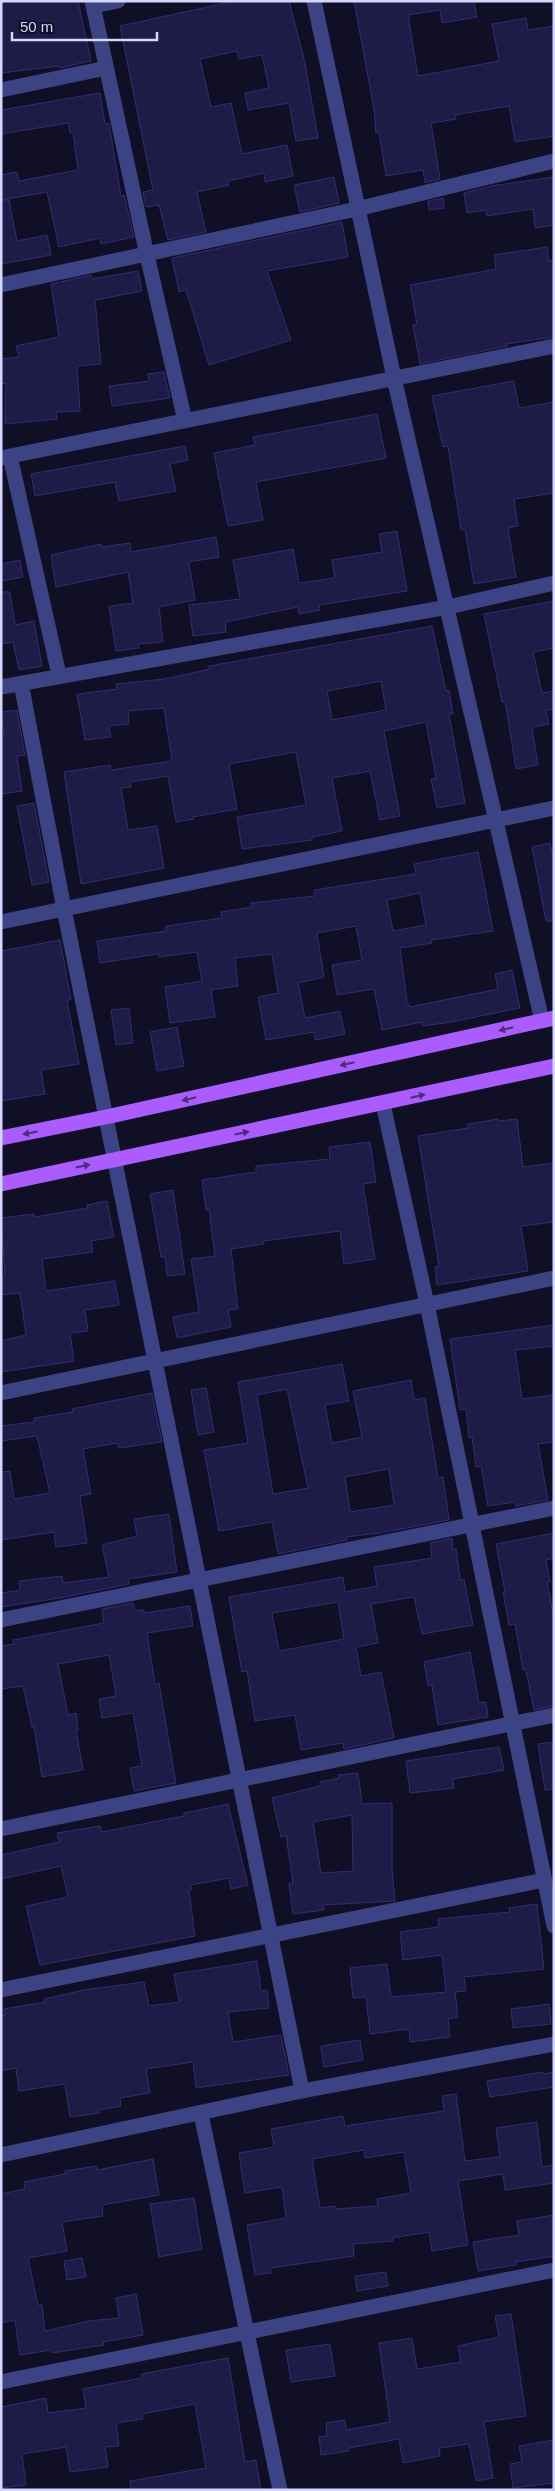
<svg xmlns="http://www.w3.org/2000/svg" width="555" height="2491" viewBox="0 0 555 2491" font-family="Arial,sans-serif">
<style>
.building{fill:#1e1b47;stroke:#312d73;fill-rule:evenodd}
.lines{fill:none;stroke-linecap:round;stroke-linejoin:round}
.minor{stroke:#3b4385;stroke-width:15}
.major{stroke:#aa5cfe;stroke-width:15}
.oneway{fill:#4e2e7c}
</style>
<rect width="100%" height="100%" fill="#100f26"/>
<path class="building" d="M 12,1 L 78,1 L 91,61 L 60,68 L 59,66 L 1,73 L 1,2 Z
M 235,1 L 289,1 L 305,63 L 318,138 L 296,141 L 289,103 L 248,110 L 245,93 L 269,88 L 262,55 L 239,59 L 237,51 L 200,59 L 211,107 L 231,103 L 242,154 L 287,145 L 293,176 L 265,182 L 264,173 L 228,181 L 229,185 L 197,192 L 206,232 L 168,240 L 159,205 L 146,207 L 143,192 L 153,190 L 120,26 Z
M 354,1 L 474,1 L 477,17 L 442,23 L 440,10 L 408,15 L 418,76 L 499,61 L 492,24 L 526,18 L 528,30 L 554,26 L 554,136 L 515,142 L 509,106 L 455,115 L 456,119 L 431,123 L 440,179 L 425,183 L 423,170 L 386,176 L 379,132 L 376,133 L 374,109 Z
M 100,93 L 105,124 L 109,123 L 121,196 L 124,195 L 134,237 L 101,244 L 100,238 L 59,247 L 47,192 L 1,200 L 1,175 L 17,172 L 19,181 L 78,170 L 73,133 L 70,133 L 68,123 L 1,134 L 1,110 Z
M 334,177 L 339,203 L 300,212 L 294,185 Z
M 554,177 L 554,225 L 535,228 L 533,209 L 487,216 L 486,210 L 467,213 L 464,193 L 491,186 Z
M 443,198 L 444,208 L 429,210 L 428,201 Z
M 1,200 L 9,200 L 17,241 L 47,235 L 51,255 L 1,264 Z
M 342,222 L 348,257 L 267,271 L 291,340 L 209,365 L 186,290 L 179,292 L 172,258 Z
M 547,247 L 549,261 L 554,260 L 554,337 L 506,344 L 507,346 L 420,364 L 413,325 L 417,324 L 410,285 L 496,269 L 494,255 Z
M 138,271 L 142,291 L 95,300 L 101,364 L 77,366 L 80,411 L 56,412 L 57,419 L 5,424 L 6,383 L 1,384 L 1,359 L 19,357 L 16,346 L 59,337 L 51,284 L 91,275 L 92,279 Z
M 164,372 L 170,398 L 112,406 L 109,386 L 149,381 L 148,374 Z
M 514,381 L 519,408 L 554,402 L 554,493 L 514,499 L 518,526 L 508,528 L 516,577 L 474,584 L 465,530 L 461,530 L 448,446 L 443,447 L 432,396 Z
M 377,414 L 386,458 L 256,482 L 263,520 L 228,526 L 214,453 L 255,445 L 253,437 Z
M 185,446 L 188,460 L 170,464 L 176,491 L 119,501 L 115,482 L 35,496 L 31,474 Z
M 397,531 L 407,591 L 319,605 L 320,610 L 299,614 L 298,607 L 225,622 L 226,632 L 193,636 L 189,605 L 240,599 L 233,560 L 293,549 L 299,583 L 335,578 L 332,560 L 382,552 L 379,534 Z
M 216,537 L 219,557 L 189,562 L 195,600 L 159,607 L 163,642 L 138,644 L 139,648 L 116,651 L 109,606 L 133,603 L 128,572 L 56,587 L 51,555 L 101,544 L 102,547 L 130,543 L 131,552 Z
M 20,560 L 23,577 L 1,581 L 1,564 Z
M 1,592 L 10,592 L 15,625 L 34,621 L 42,666 L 19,670 L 13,642 L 1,644 Z
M 554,601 L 554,648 L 533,652 L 542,693 L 554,691 L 554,709 L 546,710 L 549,724 L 532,727 L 538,765 L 516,769 L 505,701 L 502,702 L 484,614 Z
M 432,626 L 446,691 L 449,690 L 453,714 L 449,714 L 465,803 L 437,808 L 431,779 L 436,778 L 426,722 L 384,731 L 400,816 L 380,820 L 370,771 L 332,778 L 342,831 L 312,837 L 312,840 L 242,849 L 237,817 L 306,805 L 296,752 L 229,764 L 237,809 L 193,817 L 194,819 L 176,822 L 168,776 L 130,782 L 131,787 L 121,788 L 128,830 L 157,826 L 164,868 L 81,884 L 64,772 L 110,765 L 111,770 L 172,761 L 164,708 L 128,711 L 129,724 L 109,726 L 111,737 L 85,740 L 77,694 L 117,689 L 116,684 L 165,679 L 210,669 L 209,666 ZM 381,681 L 386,710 L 332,720 L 327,691 Z
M 17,710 L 25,755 L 17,756 L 22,791 L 1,794 L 1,738 L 4,737 L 1,712 Z
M 34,803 L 49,882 L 32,885 L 17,806 Z
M 550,843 L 554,861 L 554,921 L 546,921 L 532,847 Z
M 478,852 L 493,931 L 431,940 L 432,943 L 400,948 L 407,1002 L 410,1007 L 498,989 L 495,974 L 512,970 L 520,1008 L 451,1022 L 423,1026 L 423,1022 L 382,1030 L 374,989 L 337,995 L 332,965 L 362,960 L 356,926 L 317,933 L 324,977 L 298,983 L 305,1018 L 340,1011 L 345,1034 L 315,1040 L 314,1032 L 266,1040 L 258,997 L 278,993 L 272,954 L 235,958 L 238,986 L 211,990 L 215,1017 L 170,1023 L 165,987 L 202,981 L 197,952 L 159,957 L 158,954 L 100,963 L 97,941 L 166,931 L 166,926 L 222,918 L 221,912 L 252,907 L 251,903 L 315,896 L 314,890 L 416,874 L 414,864 ZM 420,893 L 426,925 L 393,931 L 387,900 Z
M 60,940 L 71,1000 L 67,1000 L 79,1064 L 41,1070 L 45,1094 L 1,1101 L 1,951 Z
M 129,1008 L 133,1043 L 116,1045 L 111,1010 Z
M 177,1027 L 184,1066 L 157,1071 L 150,1032 Z
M 498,1119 L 499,1121 L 517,1119 L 523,1167 L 554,1163 L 554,1222 L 521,1226 L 528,1271 L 437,1285 L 435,1267 L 439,1266 L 418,1136 L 468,1128 L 468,1124 Z
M 370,1142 L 376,1182 L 363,1184 L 375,1259 L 344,1264 L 340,1231 L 263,1241 L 264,1244 L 231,1249 L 238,1309 L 228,1310 L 231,1327 L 177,1338 L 173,1317 L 199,1312 L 191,1259 L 215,1256 L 209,1209 L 206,1210 L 202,1180 L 256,1172 L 256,1166 L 330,1159 L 329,1147 Z
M 173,1190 L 185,1274 L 167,1276 L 165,1257 L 161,1257 L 150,1194 Z
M 107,1201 L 114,1237 L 91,1241 L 93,1252 L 42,1259 L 46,1291 L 115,1281 L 119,1305 L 85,1310 L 88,1331 L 70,1333 L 74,1361 L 1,1372 L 1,1341 L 26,1335 L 20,1293 L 1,1295 L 1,1276 L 5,1275 L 1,1218 L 34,1214 L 35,1217 L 88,1208 L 87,1205 Z
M 554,1325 L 554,1346 L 515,1350 L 522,1399 L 554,1395 L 554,1442 L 538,1444 L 548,1500 L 516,1506 L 515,1502 L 488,1506 L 481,1466 L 476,1467 L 472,1437 L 469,1438 L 466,1409 L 460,1410 L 450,1339 Z
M 342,1364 L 349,1401 L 325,1405 L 332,1443 L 362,1437 L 353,1391 L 411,1380 L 414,1400 L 425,1398 L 438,1478 L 443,1477 L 449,1520 L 380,1533 L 346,1537 L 347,1540 L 278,1554 L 272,1522 L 219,1531 L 204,1450 L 248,1443 L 238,1382 ZM 287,1389 L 308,1488 L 273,1494 L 257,1395 ZM 389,1469 L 394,1505 L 350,1512 L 345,1477 Z
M 206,1388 L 214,1432 L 198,1435 L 191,1390 Z
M 152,1393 L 162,1442 L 119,1448 L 117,1443 L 83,1449 L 91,1494 L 80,1496 L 87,1543 L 56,1547 L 54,1532 L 1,1540 L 1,1472 L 10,1471 L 14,1499 L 50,1493 L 37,1436 L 1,1441 L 1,1426 L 34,1422 L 34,1418 L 73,1412 L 72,1409 Z
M 169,1514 L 177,1572 L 128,1579 L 129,1584 L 60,1598 L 1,1607 L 1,1593 L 20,1590 L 19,1581 L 62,1576 L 63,1583 L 109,1577 L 102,1545 L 137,1536 L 134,1519 Z
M 554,1533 L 554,1558 L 546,1560 L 550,1582 L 547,1582 L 554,1619 L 554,1706 L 534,1710 L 526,1670 L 523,1670 L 515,1624 L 509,1625 L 503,1592 L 505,1592 L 496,1544 Z
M 452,1538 L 453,1550 L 456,1549 L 460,1580 L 464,1579 L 473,1625 L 422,1634 L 414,1597 L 371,1604 L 378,1643 L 356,1647 L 361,1676 L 381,1672 L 394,1738 L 344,1749 L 343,1743 L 301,1750 L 295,1715 L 255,1721 L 247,1671 L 242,1672 L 229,1597 L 343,1577 L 345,1592 L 377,1586 L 374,1567 L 432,1558 L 430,1543 ZM 338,1602 L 344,1639 L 279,1651 L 272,1613 Z
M 133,1603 L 135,1611 L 144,1610 L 144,1613 L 190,1606 L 193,1626 L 147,1633 L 155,1684 L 159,1683 L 176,1783 L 134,1791 L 130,1768 L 142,1766 L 133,1713 L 102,1718 L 99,1699 L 116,1696 L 109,1655 L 58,1664 L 68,1715 L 76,1713 L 78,1730 L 76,1730 L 83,1770 L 42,1777 L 34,1727 L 32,1727 L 23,1686 L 1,1689 L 1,1646 L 14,1644 L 13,1640 L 104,1623 L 102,1609 Z
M 470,1652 L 479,1703 L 486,1702 L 488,1717 L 438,1725 L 432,1685 L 428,1685 L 424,1662 Z
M 554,1742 L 554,1789 L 545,1790 L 538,1744 Z
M 499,1747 L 504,1770 L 453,1779 L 454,1788 L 410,1793 L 406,1761 Z
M 358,1773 L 362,1804 L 392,1803 L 392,1869 L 395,1901 L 323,1905 L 324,1910 L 293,1914 L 289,1884 L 293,1883 L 286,1835 L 281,1837 L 272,1798 L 320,1786 L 320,1782 L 339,1778 L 338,1775 ZM 352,1815 L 353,1871 L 321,1873 L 313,1822 Z
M 228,1804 L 248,1885 L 231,1889 L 229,1878 L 191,1885 L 191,1890 L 189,1891 L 195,1936 L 40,1965 L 26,1906 L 68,1897 L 61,1866 L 1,1879 L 1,1855 L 59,1842 L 57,1833 L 100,1826 L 102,1832 L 184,1816 L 184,1813 Z
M 537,1904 L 544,1969 L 464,1977 L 466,1991 L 455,1992 L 458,2017 L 448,2019 L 450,2037 L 410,2042 L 409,2029 L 370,2034 L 366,1997 L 353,1998 L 350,1968 L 387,1964 L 391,1997 L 446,1992 L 442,1955 L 403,1960 L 400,1932 L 439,1927 L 438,1919 L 510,1912 L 509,1908 Z
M 257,1961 L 261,1991 L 267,1990 L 269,2008 L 228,2012 L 233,2042 L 281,2035 L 289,2075 L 196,2088 L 193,2062 L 146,2069 L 150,2093 L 120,2098 L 121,2106 L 99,2110 L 99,2113 L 70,2117 L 65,2084 L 19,2091 L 16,2068 L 1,2071 L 1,2016 L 5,2015 L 4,2009 L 45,2002 L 44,1999 L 84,1990 L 144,1982 L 149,2006 L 179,2002 L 174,1974 Z
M 549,2004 L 551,2024 L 513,2028 L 511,2009 Z
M 360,2040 L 363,2060 L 324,2067 L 321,2046 Z
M 543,2072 L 544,2074 L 554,2072 L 554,2087 L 490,2097 L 487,2081 Z
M 456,2094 L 465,2161 L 500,2157 L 496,2128 L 537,2122 L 542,2167 L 554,2165 L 554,2183 L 505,2190 L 503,2174 L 458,2181 L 468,2245 L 432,2251 L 429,2232 L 392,2238 L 393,2241 L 353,2244 L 354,2256 L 270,2268 L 271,2273 L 255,2275 L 247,2225 L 286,2218 L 282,2187 L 245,2193 L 239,2153 L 274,2147 L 271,2129 L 343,2116 L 345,2126 L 444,2111 L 442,2096 ZM 364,2150 L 365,2158 L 404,2152 L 411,2193 L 377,2199 L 378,2206 L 336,2209 L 335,2206 L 320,2208 L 312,2159 Z
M 153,2159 L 159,2195 L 102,2205 L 103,2216 L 62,2222 L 67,2251 L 28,2258 L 38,2305 L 42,2305 L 45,2331 L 89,2321 L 119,2318 L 116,2298 L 136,2294 L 143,2335 L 103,2342 L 104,2345 L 52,2353 L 51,2350 L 20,2355 L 15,2320 L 1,2323 L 1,2194 L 25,2189 L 24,2182 L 65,2174 L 65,2171 L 96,2166 L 97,2170 Z
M 194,2198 L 202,2249 L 159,2257 L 150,2204 Z
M 554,2215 L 554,2256 L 516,2262 L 516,2265 L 478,2271 L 473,2242 L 519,2235 L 517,2221 Z
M 82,2258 L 86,2277 L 67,2280 L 64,2261 Z
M 386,2272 L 388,2286 L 357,2291 L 355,2276 Z
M 511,2314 L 526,2416 L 484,2422 L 493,2478 L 476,2481 L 469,2444 L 439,2448 L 440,2456 L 403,2463 L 399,2439 L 349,2448 L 349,2451 L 321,2455 L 319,2437 L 327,2436 L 326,2423 L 345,2420 L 346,2430 L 390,2422 L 379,2343 L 412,2338 L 417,2369 L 461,2362 L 458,2346 L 499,2337 L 495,2316 Z
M 330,2344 L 335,2376 L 291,2382 L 286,2350 Z
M 228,2358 L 245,2462 L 256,2460 L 261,2490 L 131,2490 L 130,2481 L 206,2468 L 195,2404 L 142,2414 L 143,2419 L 116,2423 L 119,2446 L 105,2447 L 108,2467 L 70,2472 L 66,2447 L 22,2454 L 26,2485 L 1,2488 L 1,2407 L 46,2398 L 48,2413 L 86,2408 L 83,2389 L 142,2378 L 141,2374 Z
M 554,2440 L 554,2483 L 513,2488 L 510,2464 L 522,2462 L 519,2446 Z"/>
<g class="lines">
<path class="minor" d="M 92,1 L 147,255 L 185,421
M 314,1 L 394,378 L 542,1021
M 93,6 L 118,1
M 1,90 L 106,68
M 1,285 L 357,209 L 554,161
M 10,456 L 59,675
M 1,458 L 554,346
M 21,683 L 64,909 L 302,2091
M 1,687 L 448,607 L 554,583
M 1,922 L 554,808
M 383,1104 L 427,1304 L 554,1926
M 1,1393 L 554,1278
M 1,1620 L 554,1508
M 1,1829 L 554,1715
M 1,1990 L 544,1880
M 201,2114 L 280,2490
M 1,2155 L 302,2091 L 554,2044
M 1,2382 L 554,2270"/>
<path class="major" d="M 1,1138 L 106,1117 L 554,1018
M 1,1184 L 554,1066"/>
</g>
<defs><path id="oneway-solid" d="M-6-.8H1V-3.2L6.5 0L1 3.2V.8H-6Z" transform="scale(1.25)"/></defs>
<g class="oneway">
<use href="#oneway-solid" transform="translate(506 1029) rotate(167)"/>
<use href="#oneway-solid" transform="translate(347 1064) rotate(167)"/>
<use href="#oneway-solid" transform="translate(418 1096) rotate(-13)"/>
<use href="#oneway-solid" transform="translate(189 1099) rotate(167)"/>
<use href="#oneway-solid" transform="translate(30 1133) rotate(169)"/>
<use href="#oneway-solid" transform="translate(242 1133) rotate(-12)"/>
<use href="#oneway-solid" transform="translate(83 1166) rotate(-12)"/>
</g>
<rect width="555" height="2491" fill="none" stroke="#d5d6ff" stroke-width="5"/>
<path d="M12 32v8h145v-8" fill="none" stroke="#d5d6ff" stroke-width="2.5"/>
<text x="20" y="32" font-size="15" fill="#d5d6ff" stroke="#100f26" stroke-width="4" paint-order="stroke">50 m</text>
</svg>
